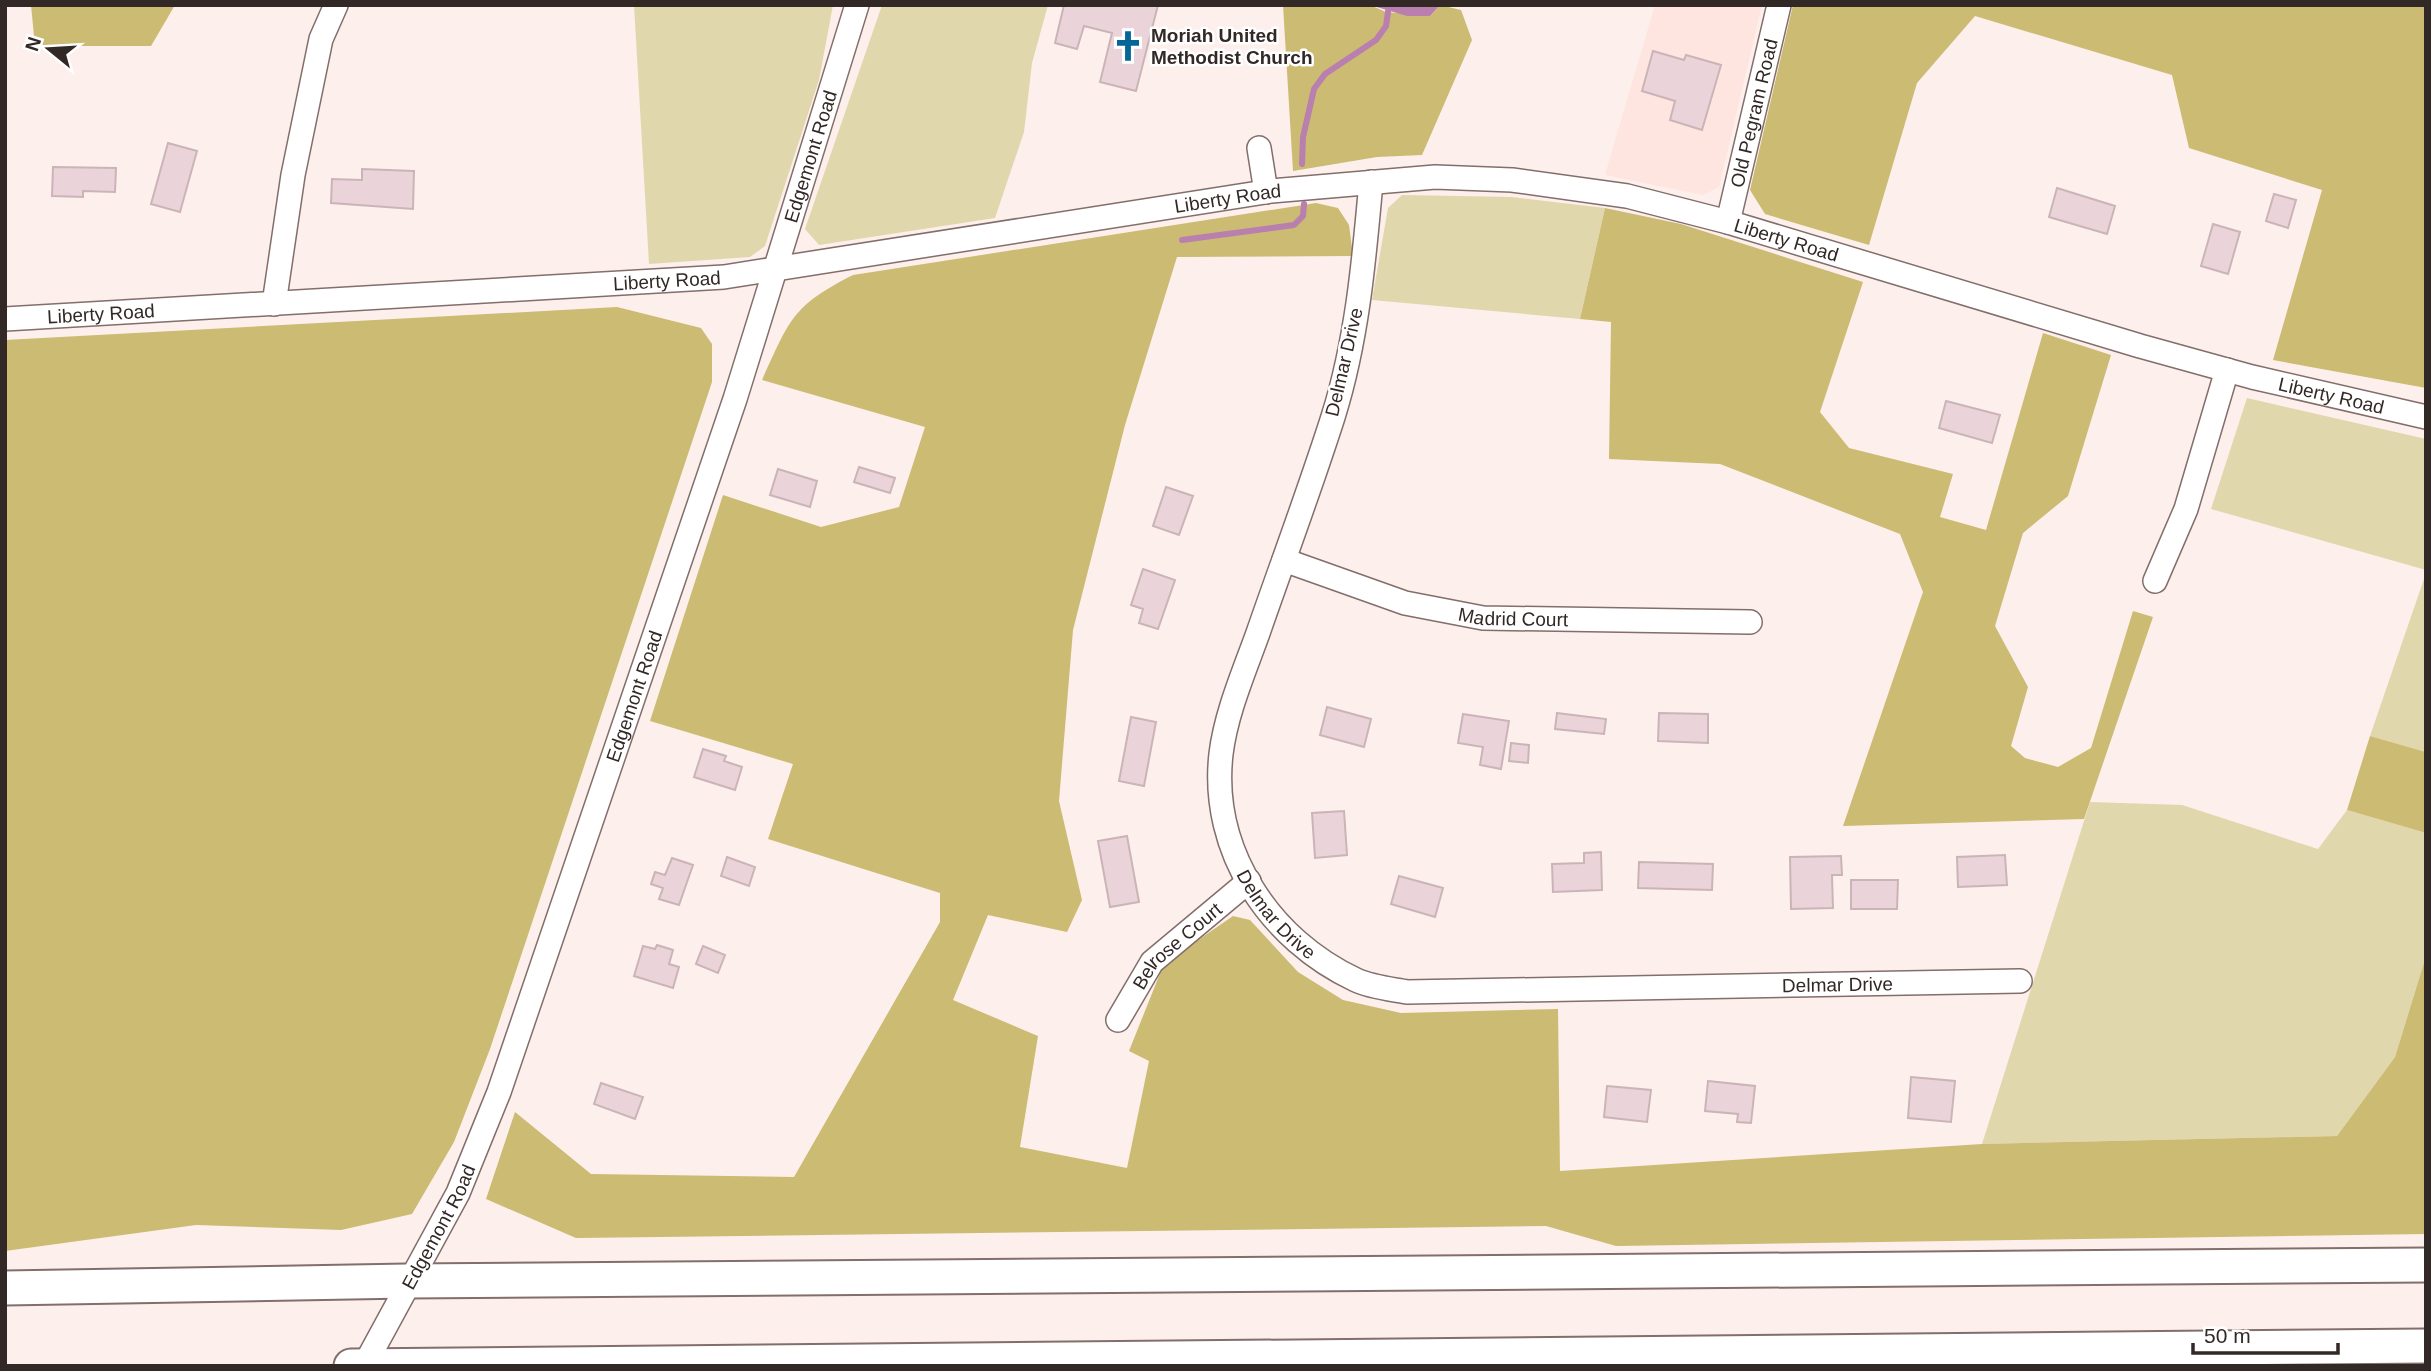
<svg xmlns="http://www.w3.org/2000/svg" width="2431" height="1371" viewBox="0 0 2431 1371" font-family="Arial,sans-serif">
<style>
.built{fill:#fee5df}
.green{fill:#e1d7ac}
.forest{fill:#ccbb72}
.water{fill:#b87faf}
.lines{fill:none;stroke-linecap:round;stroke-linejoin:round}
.stream{stroke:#b87faf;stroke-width:6}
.building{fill:#ebd4d9;stroke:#cab4b8;stroke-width:2}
.minor-casing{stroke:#826e6a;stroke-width:26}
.highway-casing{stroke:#826e6a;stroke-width:37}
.minor{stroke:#fff;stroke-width:23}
.highway{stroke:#fff;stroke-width:33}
.labels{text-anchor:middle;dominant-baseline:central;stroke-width:5;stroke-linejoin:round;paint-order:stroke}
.poi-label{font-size:19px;font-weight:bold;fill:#322927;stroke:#fff;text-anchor:start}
.street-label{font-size:19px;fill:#322927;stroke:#fff}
</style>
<rect width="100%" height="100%" fill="#fdefec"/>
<path class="built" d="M 1655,5 L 1762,5 L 1719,187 L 1703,195 L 1605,175 Z"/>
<path class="green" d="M 634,5 L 833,5 L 819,80 L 765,246 L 750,257 L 649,264 Z
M 882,5 L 1048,5 L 1032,63 L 1024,132 L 995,218 L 819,245 L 805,229 Z
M 1402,195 L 1512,197 L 1605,208 L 1580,319 L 1372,300 L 1388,208 Z
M 2247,398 L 2426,439 L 2426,570 L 2211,509 Z
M 2426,573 L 2426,752 L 2370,736 Z
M 2090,802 L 2182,805 L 2318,849 L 2347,810 L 2426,833 L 2426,956 L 2395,1057 L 2337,1136 L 1982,1144 Z"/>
<path class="forest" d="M 31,5 L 175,5 L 151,46 L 35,46 Z
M 1283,5 L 1370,5 L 1386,12 L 1430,16 L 1440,5 L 1461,10 L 1472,40 L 1422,155 L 1377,157 L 1293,171 Z
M 1793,5 L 2426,5 L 2426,388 L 2273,360 L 2322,190 L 2189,148 L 2172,75 L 1975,16 L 1917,83 L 1869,245 L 1765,214 L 1750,190 Z
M 1316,203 L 1338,208 L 1349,225 L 1353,256 L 1177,257 L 1125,425 L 1073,630 L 1059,801 L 1082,900 L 1067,932 L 988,915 L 953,1000 L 1038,1036 L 1020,1147 L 1127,1168 L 1149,1061 L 1129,1051 L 1161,971 L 1185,949 L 1233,916 L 1250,920 L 1298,972 L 1343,1000 L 1401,1013 L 1558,1009 L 1560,1171 L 1982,1144 L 2337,1136 L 2395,1057 L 2426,956 L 2426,1234 L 1616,1246 L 1546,1226 L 576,1238 L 486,1199 L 515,1112 L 591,1174 L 794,1177 L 940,922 L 940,893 L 768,839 L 793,764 L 650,721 L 723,495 L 821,527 L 899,507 L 925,427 L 762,380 C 790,319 792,306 853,275 Z
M 1605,208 L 1681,224 L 1863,282 L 1820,412 L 1849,448 L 1953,474 L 1940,517 L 1986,530 L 2043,333 L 2111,355 L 2068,496 L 2023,533 L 1995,626 L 2028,687 L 2011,746 L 2025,758 L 2058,767 L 2091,748 L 2133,611 L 2153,617 L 2084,819 L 1843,826 L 1923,592 L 1900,534 L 1720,464 L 1609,459 L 1611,322 L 1580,319 Z
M 617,307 L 701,328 L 712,344 L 712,382 L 490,1049 L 454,1142 L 412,1214 L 341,1230 L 196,1225 L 5,1251 L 5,340 Z
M 2370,736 L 2426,752 L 2426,833 L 2347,810 Z"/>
<path class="water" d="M 1370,5 L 1440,5 L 1430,16 L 1407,16 Z"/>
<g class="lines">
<path class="stream" d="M 1302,164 L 1303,137 L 1314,89 L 1325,74 L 1376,40 L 1386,26 L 1389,5
M 1182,240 L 1294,225 L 1303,216 L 1304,204"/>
</g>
<path class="building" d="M 1064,5 L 1158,5 L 1136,91 L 1100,82 L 1112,33 L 1084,26 L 1077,49 L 1055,43 Z
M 1653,51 L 1684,60 L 1686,55 L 1721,65 L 1702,130 L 1670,120 L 1675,101 L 1642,91 Z
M 168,143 L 197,151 L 180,212 L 151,204 Z
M 53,167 L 116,168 L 115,192 L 83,191 L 83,197 L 52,196 Z
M 362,169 L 414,171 L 413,209 L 331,203 L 332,179 L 362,180 Z
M 2057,188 L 2115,206 L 2107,234 L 2049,217 Z
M 2274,194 L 2296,200 L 2288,228 L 2266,221 Z
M 2213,224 L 2240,232 L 2228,274 L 2201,266 Z
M 1946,401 L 2000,415 L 1992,443 L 1939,428 Z
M 859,467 L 895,478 L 890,493 L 854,482 Z
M 778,469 L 817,481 L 810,507 L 770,495 Z
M 1166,487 L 1193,496 L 1179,535 L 1153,526 Z
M 1143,569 L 1175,580 L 1158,629 L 1139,623 L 1143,609 L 1131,605 Z
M 1327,707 L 1371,719 L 1364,747 L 1320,735 Z
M 1557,713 L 1606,719 L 1604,734 L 1555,729 Z
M 1659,713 L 1708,714 L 1708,743 L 1658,741 Z
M 1463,714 L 1509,721 L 1501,769 L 1480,765 L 1483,747 L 1458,743 Z
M 1131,717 L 1156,722 L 1144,786 L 1119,781 Z
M 1511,743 L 1529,745 L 1528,763 L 1509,761 Z
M 703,749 L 726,756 L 724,761 L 742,767 L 735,790 L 694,777 Z
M 1344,811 L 1347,855 L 1315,858 L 1312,813 Z
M 1127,836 L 1139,902 L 1110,907 L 1098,841 Z
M 1601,852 L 1602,890 L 1553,892 L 1552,864 L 1584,863 L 1584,853 Z
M 2005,855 L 2007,885 L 1958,887 L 1957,857 Z
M 1841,856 L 1842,875 L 1832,875 L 1833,908 L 1791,909 L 1790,857 Z
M 727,857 L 755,867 L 749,886 L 721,876 Z
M 672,858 L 693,865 L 679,905 L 659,899 L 663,888 L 651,884 L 655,872 L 665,875 Z
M 1639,862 L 1713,864 L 1712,890 L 1638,888 Z
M 1399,876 L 1443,888 L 1435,917 L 1391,904 Z
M 1851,880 L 1898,880 L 1897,909 L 1851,909 Z
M 657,945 L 673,950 L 669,964 L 679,967 L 673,988 L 634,976 L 643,946 L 655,949 Z
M 703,946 L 725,955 L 718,973 L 696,964 Z
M 1911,1077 L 1955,1081 L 1951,1122 L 1908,1118 Z
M 1708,1081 L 1755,1086 L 1751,1123 L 1737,1122 L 1738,1114 L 1705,1111 Z
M 601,1083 L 643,1097 L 635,1119 L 594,1104 Z
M 1607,1086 L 1651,1090 L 1647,1122 L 1604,1117 Z"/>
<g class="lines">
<defs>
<g id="minor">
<path d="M 1259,148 L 1266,192"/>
<path id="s1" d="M 1371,182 C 1364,261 1357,341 1333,417 C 1310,489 1283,561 1258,633 C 1244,672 1226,713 1221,754 C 1210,851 1270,940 1356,980 C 1371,987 1391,989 1407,992 L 2020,981"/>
<path id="s2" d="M 1728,222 L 1779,5"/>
<path d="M 274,304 L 293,175 L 321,39 L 336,5"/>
<path id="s3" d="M 5,319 L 724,277 L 1271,191 L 1435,177 L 1512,180 L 1627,196 L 1728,222 L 2140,346 L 2252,377 L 2426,417"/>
<path id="s4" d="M 1284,560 L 1405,603 L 1483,618 L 1750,622"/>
<path d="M 2155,581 L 2186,509 L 2227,370"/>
<path id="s5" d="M 1118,1020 L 1152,962 L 1249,881"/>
<path id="s6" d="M 364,1366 L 458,1193 L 499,1092 L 735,399 L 857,5"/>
</g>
<path id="highway" d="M 5,1288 L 407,1281 L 2426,1265
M 351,1366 L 2426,1346"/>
</defs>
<use href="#minor" class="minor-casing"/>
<use href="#highway" class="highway-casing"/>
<use href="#minor" class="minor"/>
<use href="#highway" class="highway"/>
</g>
<defs>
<symbol id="church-bare" viewBox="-9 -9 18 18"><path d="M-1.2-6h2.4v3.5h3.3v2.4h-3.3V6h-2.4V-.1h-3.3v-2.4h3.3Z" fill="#066796" stroke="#fff" stroke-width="2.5" paint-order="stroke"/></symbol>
</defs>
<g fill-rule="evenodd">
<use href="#church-bare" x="1106" y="24" width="44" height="44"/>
</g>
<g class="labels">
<g class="poi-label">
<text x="1151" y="35">Moriah United<tspan x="1151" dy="22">Methodist Church</tspan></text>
</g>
<g class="street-label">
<text stroke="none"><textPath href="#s2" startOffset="112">Old Pegram Road</textPath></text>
<text stroke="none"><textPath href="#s6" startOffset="1292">Edgemont Road</textPath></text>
<text stroke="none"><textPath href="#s3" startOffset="1230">Liberty Road</textPath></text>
<text stroke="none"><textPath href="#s3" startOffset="1797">Liberty Road</textPath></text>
<text stroke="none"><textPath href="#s3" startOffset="663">Liberty Road</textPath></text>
<text stroke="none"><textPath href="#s3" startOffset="96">Liberty Road</textPath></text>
<text transform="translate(1344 362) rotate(-77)">Delmar Drive</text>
<text stroke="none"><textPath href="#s3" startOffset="2364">Liberty Road</textPath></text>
<text stroke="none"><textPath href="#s4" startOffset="238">Madrid Court</textPath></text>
<text stroke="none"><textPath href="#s6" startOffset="724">Edgemont Road</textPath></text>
<text stroke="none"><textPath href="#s1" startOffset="770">Delmar Drive</textPath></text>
<text stroke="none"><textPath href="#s5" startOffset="96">Belrose Court</textPath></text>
<text stroke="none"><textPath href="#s1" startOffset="1358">Delmar Drive</textPath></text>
<text stroke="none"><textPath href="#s6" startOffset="158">Edgemont Road</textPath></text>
</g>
</g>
<rect width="2431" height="1371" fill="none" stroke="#322927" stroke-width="14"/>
<g transform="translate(49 49) rotate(288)" stroke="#ffffff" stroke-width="5" paint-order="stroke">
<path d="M0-5L12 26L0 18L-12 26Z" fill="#322927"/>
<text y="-10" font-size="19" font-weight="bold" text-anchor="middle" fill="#322927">N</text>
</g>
<path d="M2193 1343v10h145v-10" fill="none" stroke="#322927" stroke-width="3.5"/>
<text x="2204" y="1343" font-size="21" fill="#322927" stroke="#ffffff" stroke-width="5" paint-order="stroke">50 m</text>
</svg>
